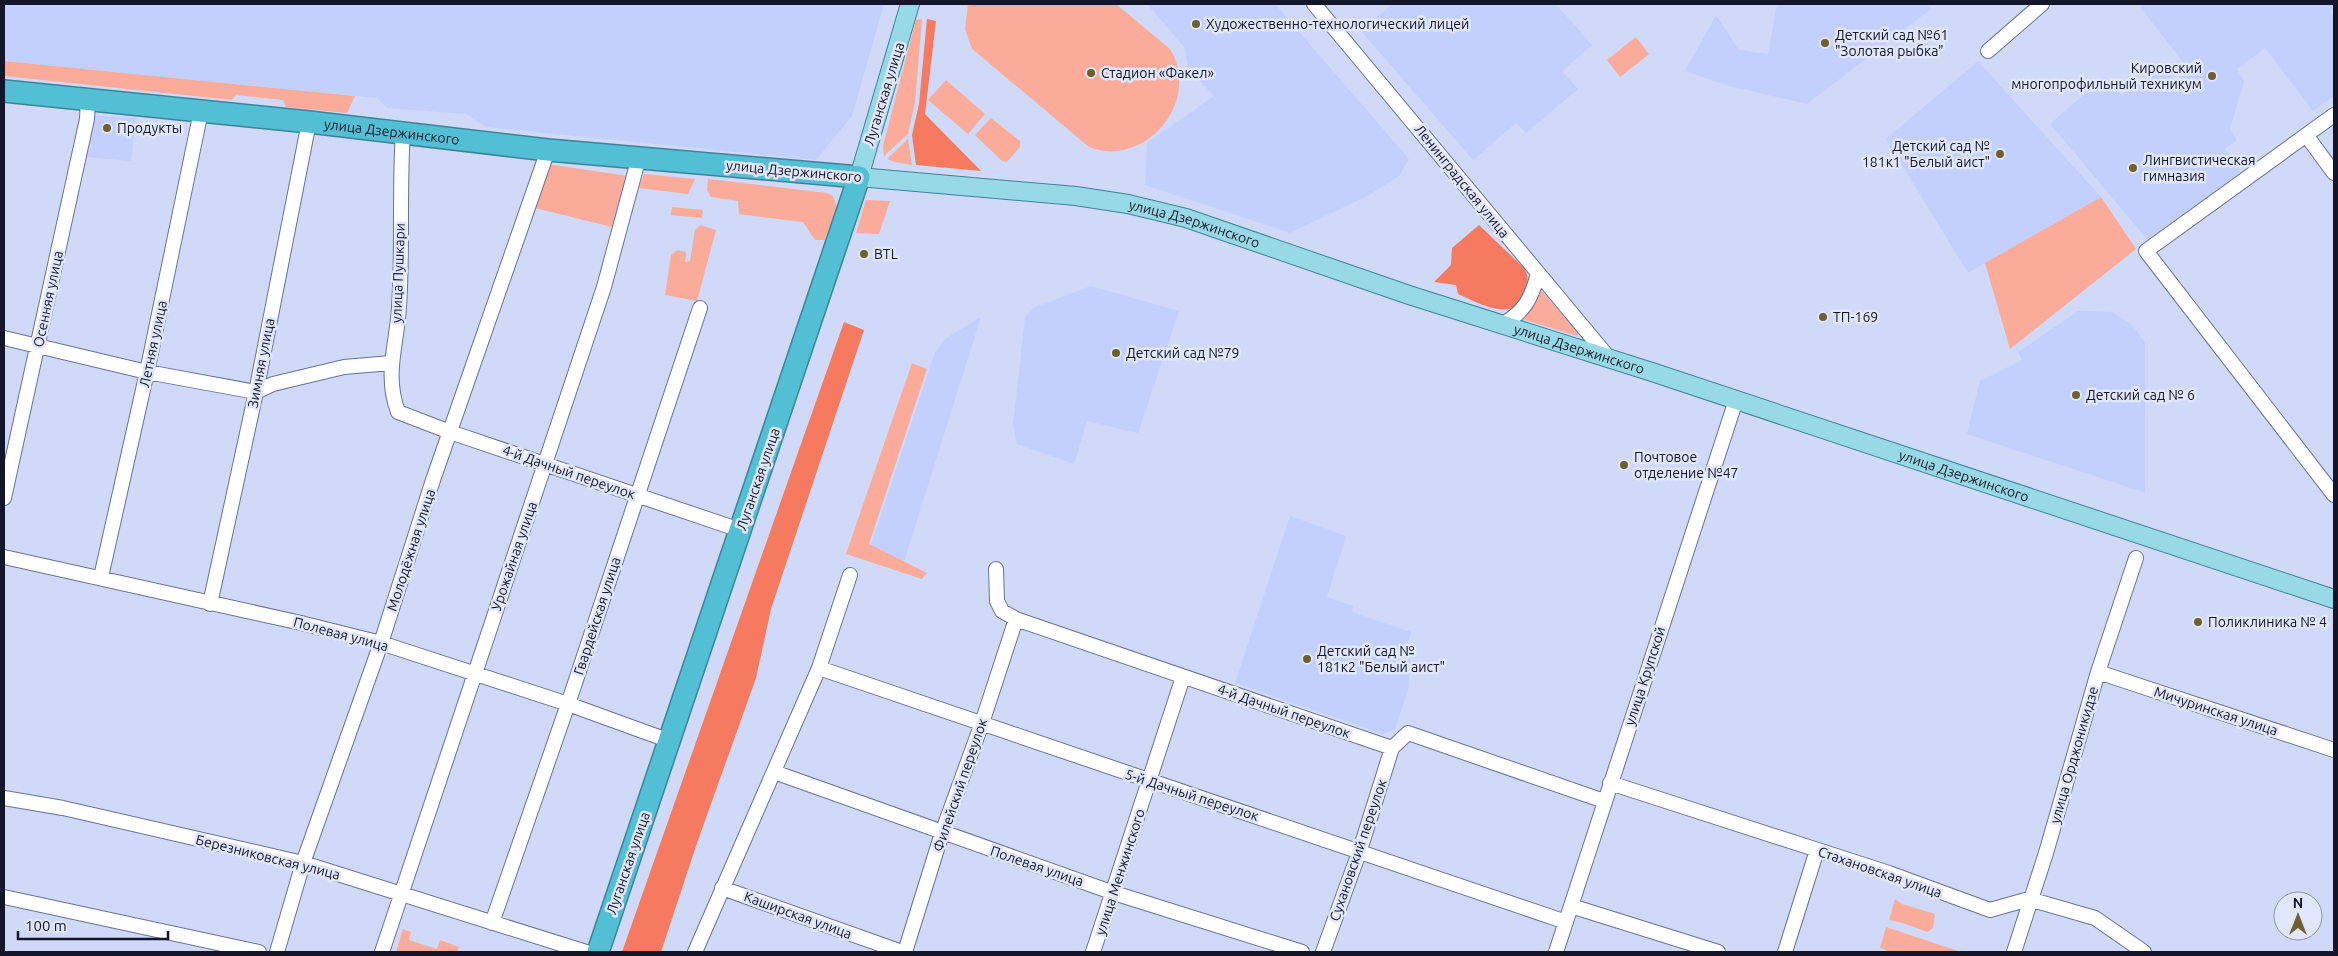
<svg xmlns="http://www.w3.org/2000/svg" width="2338" height="956" viewBox="0 0 2338 956" font-family="Ubuntu,sans-serif">
<style>
.built{fill:#c3d0fe}
.green{fill:#fbab99}
.forest{fill:#f57a60}
.lines{fill:none;stroke-linecap:round;stroke-linejoin:round}
.minor-casing{stroke:#67729f;stroke-width:16}
.major-casing{stroke:#3c8498;stroke-width:20}
.highway-casing{stroke:#3c8498;stroke-width:24}
.minor{stroke:#fff;stroke-width:14}
.major{stroke:#97d9e6;stroke-width:18}
.highway{stroke:#52bfd5;stroke-width:21}
.poi-dot{fill:#6e5f2d;stroke:#e0e6fb;stroke-width:2}
.labels{text-anchor:middle;dominant-baseline:central;stroke-width:5;stroke-linejoin:round;paint-order:stroke}
.poi-label{font-size:14px;fill:#121628;stroke:#e0e6fb;text-anchor:start}
.street-label{font-size:14px;fill:#121628;stroke:#e0e6fb}
</style>
<rect width="100%" height="100%" fill="#d0d9f7"/>
<path class="built" d="M 4,4 L 884,4 L 852,116 L 816,160 L 486,127 L 466,114 L 387,108 L 377,98 L 4,61 Z
M 1147,4 L 1275,4 L 1409,159 L 1399,176 L 1369,195 L 1290,233 L 1145,185 L 1147,143 L 1214,96 L 1188,69 L 1185,48 Z
M 1392,4 L 1556,4 L 1592,45 L 1562,71 L 1578,89 L 1526,133 L 1516,123 L 1473,160 L 1361,31 Z
M 1777,4 L 1926,4 L 1931,9 L 1807,104 L 1725,85 L 1685,71 L 1716,15 L 1739,50 L 1768,54 Z
M 2145,4 L 2334,4 L 2334,8 L 2330,11 L 2334,17 L 2334,96 L 2313,111 L 2265,48 L 2237,69 L 2244,82 L 2230,129 L 2237,140 L 2225,149 L 2245,179 L 2152,245 L 2050,124 L 2105,76 L 2122,96 L 2166,68 L 2175,81 L 2190,71 L 2140,7 Z
M 1978,61 L 2101,197 L 1968,273 L 1886,139 Z
M 93,115 L 136,118 L 131,161 L 86,157 Z
M 1091,286 L 1179,311 L 1138,433 L 1087,421 L 1074,464 L 1017,444 L 1013,425 L 1025,317 L 1035,307 Z
M 2078,311 L 2113,312 L 2134,327 L 2145,343 L 2145,493 L 1967,434 L 1980,381 L 2022,360 L 2018,352 Z
M 981,317 L 902,568 L 867,557 L 935,352 L 945,339 Z
M 1290,516 L 1346,536 L 1327,597 L 1353,606 L 1352,612 L 1411,632 L 1405,651 L 1410,653 L 1409,687 L 1395,729 L 1383,734 L 1235,683 Z"/>
<path class="green" d="M 968,4 L 1116,4 L 1170,49 C 1202,100 1146,169 1089,147 L 972,49 L 965,29 Z
M 922,19 L 915,102 L 908,134 L 884,156 L 883,146 L 916,20 Z
M 1636,37 L 1649,54 L 1620,77 L 1607,60 Z
M 4,61 L 355,96 L 347,113 L 286,107 L 283,100 L 236,95 L 232,100 L 4,76 Z
M 946,80 L 985,114 L 968,134 L 928,100 Z
M 991,118 L 1020,141 L 1020,147 L 1007,162 L 1002,161 L 975,135 Z
M 908,139 L 912,165 L 895,162 L 887,159 Z
M 547,164 L 628,176 L 612,227 L 535,208 Z
M 644,174 L 695,179 L 688,194 L 639,188 Z
M 708,179 L 827,193 L 833,196 L 837,207 L 825,240 L 815,240 L 803,222 L 739,214 L 738,201 L 711,197 L 707,190 Z
M 2101,197 L 2136,249 L 2010,349 L 1985,263 Z
M 866,200 L 890,201 L 879,234 L 856,233 Z
M 672,207 L 703,210 L 702,218 L 671,215 Z
M 700,225 L 716,230 L 697,301 L 665,295 L 671,255 L 677,250 L 686,252 L 685,262 L 690,261 L 695,230 Z
M 1539,288 L 1579,333 L 1577,336 L 1522,319 Z
M 912,363 L 927,369 L 869,544 L 927,573 L 922,579 L 846,554 Z
M 1895,899 L 1902,904 L 1935,914 L 1933,928 L 1927,932 C 1914,927 1902,922 1889,920 Z
M 1886,927 L 1961,952 L 1891,952 L 1880,948 Z
M 403,929 L 411,932 L 409,940 L 437,949 L 440,940 L 459,947 L 457,952 L 396,952 Z"/>
<path class="forest" d="M 927,19 L 936,21 L 925,114 L 981,171 L 916,165 L 912,135 L 919,104 Z
M 1479,225 L 1525,269 C 1529,278 1529,287 1523,295 C 1522,298 1520,303 1517,305 C 1504,318 1472,300 1458,294 L 1456,285 L 1434,282 L 1451,265 L 1452,248 Z
M 844,322 L 864,330 L 771,609 L 756,678 L 697,843 L 661,952 L 622,952 Z"/>
<g class="lines">
<defs>
<path id="minor" d="M 1314,4 L 1609,358
M 1988,51 L 2042,4
M 2334,115 L 2146,251 L 2334,495
M 403,132 C 399,190 403,249 399,307 C 397,345 384,374 398,412 L 450,432 L 740,530
M 2306,135 L 2334,173
M 1503,324 C 1525,311 1531,299 1538,274
M 4,338 L 147,372 L 256,392 L 273,384 L 344,367 L 391,363
M 4,498 L 87,119 L 88,99
M 4,557 L 301,623 L 381,643 L 568,704 L 670,741
M 996,569 L 997,601 L 1002,611 L 1016,619 L 1392,748 L 1408,733 L 1604,801
M 101,577 L 147,372 L 201,111
M 210,604 L 256,392 L 309,122
M 819,668 L 1566,922
M 2098,672 L 2334,750
M 774,772 L 1114,893 L 1302,952
M 1610,783 L 1889,873 L 1990,910 L 2029,899 L 2095,918 L 2144,952
M 4,798 L 63,808 L 303,863 L 586,952
M 722,888 L 902,952
M 4,897 L 259,952
M 1571,906 L 1718,952
M 492,923 L 568,704 L 700,308
M 277,952 L 303,863 L 381,643 L 433,480 L 548,150
M 382,952 L 604,287 L 639,157
M 695,952 L 819,668 L 850,575
M 905,952 L 942,833 L 982,723 L 1016,619
M 1093,952 L 1183,677
M 1323,952 L 1360,850 L 1392,748
M 1556,952 L 1736,400
M 1785,952 L 1817,850
M 2014,952 L 2046,853 L 2098,672 L 2136,558"/>
<g id="major">
<path id="s1" d="M 910,4 L 859,177 L 1076,196 L 1128,204 L 1186,218 L 1409,295 L 1652,372 L 2334,599"/>
</g>
<g id="highway">
<path id="s2" d="M 4,91 L 309,122 L 548,150 L 859,177 L 598,952"/>
</g>
</defs>
<use href="#minor" class="minor-casing"/>
<use href="#major" class="major-casing"/>
<use href="#highway" class="highway-casing"/>
<use href="#minor" class="minor"/>
<use href="#major" class="major"/>
<use href="#highway" class="highway"/>
</g>
<g class="poi-dot">
<circle cx="1196" cy="24" r="5"/>
<circle cx="1825" cy="43" r="5"/>
<circle cx="1091" cy="73" r="5"/>
<circle cx="2212" cy="76" r="5"/>
<circle cx="107" cy="128" r="5"/>
<circle cx="2000" cy="154" r="5"/>
<circle cx="2133" cy="168" r="5"/>
<circle cx="864" cy="254" r="5"/>
<circle cx="1823" cy="317" r="5"/>
<circle cx="1116" cy="353" r="5"/>
<circle cx="2076" cy="395" r="5"/>
<circle cx="1624" cy="465" r="5"/>
<circle cx="2198" cy="622" r="5"/>
<circle cx="1307" cy="659" r="5"/>
</g>
<g class="labels">
<g class="poi-label">
<text x="1206" y="24">Художественно-технологический лицей</text>
<text x="1835" y="35">Детский сад №61<tspan x="1835" dy="16">"Золотая рыбка"</tspan></text>
<text x="2202" y="68" text-anchor="end">Кировский<tspan x="2202" dy="16">многопрофильный техникум</tspan></text>
<text x="1101" y="73">Стадион «Факел»</text>
<text x="117" y="128">Продукты</text>
<text x="1990" y="146" text-anchor="end">Детский сад №<tspan x="1990" dy="16">181к1 "Белый аист"</tspan></text>
<text x="2143" y="160">Лингвистическая<tspan x="2143" dy="16">гимназия</tspan></text>
<text x="874" y="254">BTL</text>
<text x="1833" y="317">ТП-169</text>
<text x="1126" y="353">Детский сад №79</text>
<text x="2086" y="395">Детский сад № 6</text>
<text x="1634" y="457">Почтовое<tspan x="1634" dy="16">отделение №47</tspan></text>
<text x="2208" y="622">Поликлиника № 4</text>
<text x="1317" y="651">Детский сад №<tspan x="1317" dy="16">181к2 "Белый аист"</tspan></text>
</g>
<g class="street-label">
<text transform="translate(884 94) rotate(-73)">Луганская улица</text>
<text stroke="none"><textPath href="#s2" startOffset="390">улица Дзержинского</textPath></text>
<text transform="translate(794 171) rotate(5)">улица Дзержинского</text>
<text transform="translate(1462 181) rotate(51)">Ленинградская улица</text>
<text stroke="none"><textPath href="#s1" startOffset="520">улица Дзержинского</textPath></text>
<text transform="translate(398 273) rotate(-88)">улица Пушкари</text>
<text transform="translate(48 299) rotate(-78)">Осенняя улица</text>
<text transform="translate(153 344) rotate(-78)">Летняя улица</text>
<text stroke="none"><textPath href="#s1" startOffset="925">улица Дзержинского</textPath></text>
<text transform="translate(261 363) rotate(-79)">Зимняя улица</text>
<text transform="translate(569 472) rotate(19)">4-й Дачный переулок</text>
<text stroke="none"><textPath href="#s1" startOffset="1330">улица Дзержинского</textPath></text>
<text transform="translate(758 479) rotate(-71)">Луганская улица</text>
<text transform="translate(411 550) rotate(-72)">Молодёжная улица</text>
<text transform="translate(514 556) rotate(-71)">Урожайная улица</text>
<text transform="translate(597 616) rotate(-72)">Гвардейская улица</text>
<text transform="translate(341 634) rotate(15)">Полевая улица</text>
<text transform="translate(1645 676) rotate(-72)">улица Крупской</text>
<text transform="translate(1284 711) rotate(19)">4-й Дачный переулок</text>
<text transform="translate(2216 711) rotate(18)">Мичуринская улица</text>
<text transform="translate(2074 755) rotate(-74)">улица Орджоникидзе</text>
<text transform="translate(960 785) rotate(-71)">Филейский переулок</text>
<text transform="translate(1192 795) rotate(18)">5-й Дачный переулок</text>
<text transform="translate(1358 850) rotate(-71)">Сухановский переулок</text>
<text transform="translate(268 857) rotate(14)">Березниковская улица</text>
<text transform="translate(628 863) rotate(-71)">Луганская улица</text>
<text transform="translate(1037 866) rotate(19)">Полевая улица</text>
<text transform="translate(1120 872) rotate(-72)">улица Менжинского</text>
<text transform="translate(1880 872) rotate(19)">Стахановская улица</text>
<text transform="translate(798 915) rotate(20)">Каширская улица</text>
</g>
</g>
<rect width="2338" height="956" fill="none" stroke="#121628" stroke-width="10"/>
<g transform="translate(2298 916)"><circle r="24" fill="#e0e6fb" stroke="#8e93a7"/>
<path d="M0-4L9 19L0 12L-9 19Z" fill="#6e5f2d"/>
<text y="-8" font-size="14" font-weight="bold" text-anchor="middle" fill="#121628">N</text>
</g>
<path d="M18 931v8h150v-8" fill="none" stroke="#121628" stroke-width="2.5"/>
<text x="25" y="931" font-size="15" fill="#121628" stroke="#e0e6fb" stroke-width="4" paint-order="stroke">100 m</text>
</svg>
